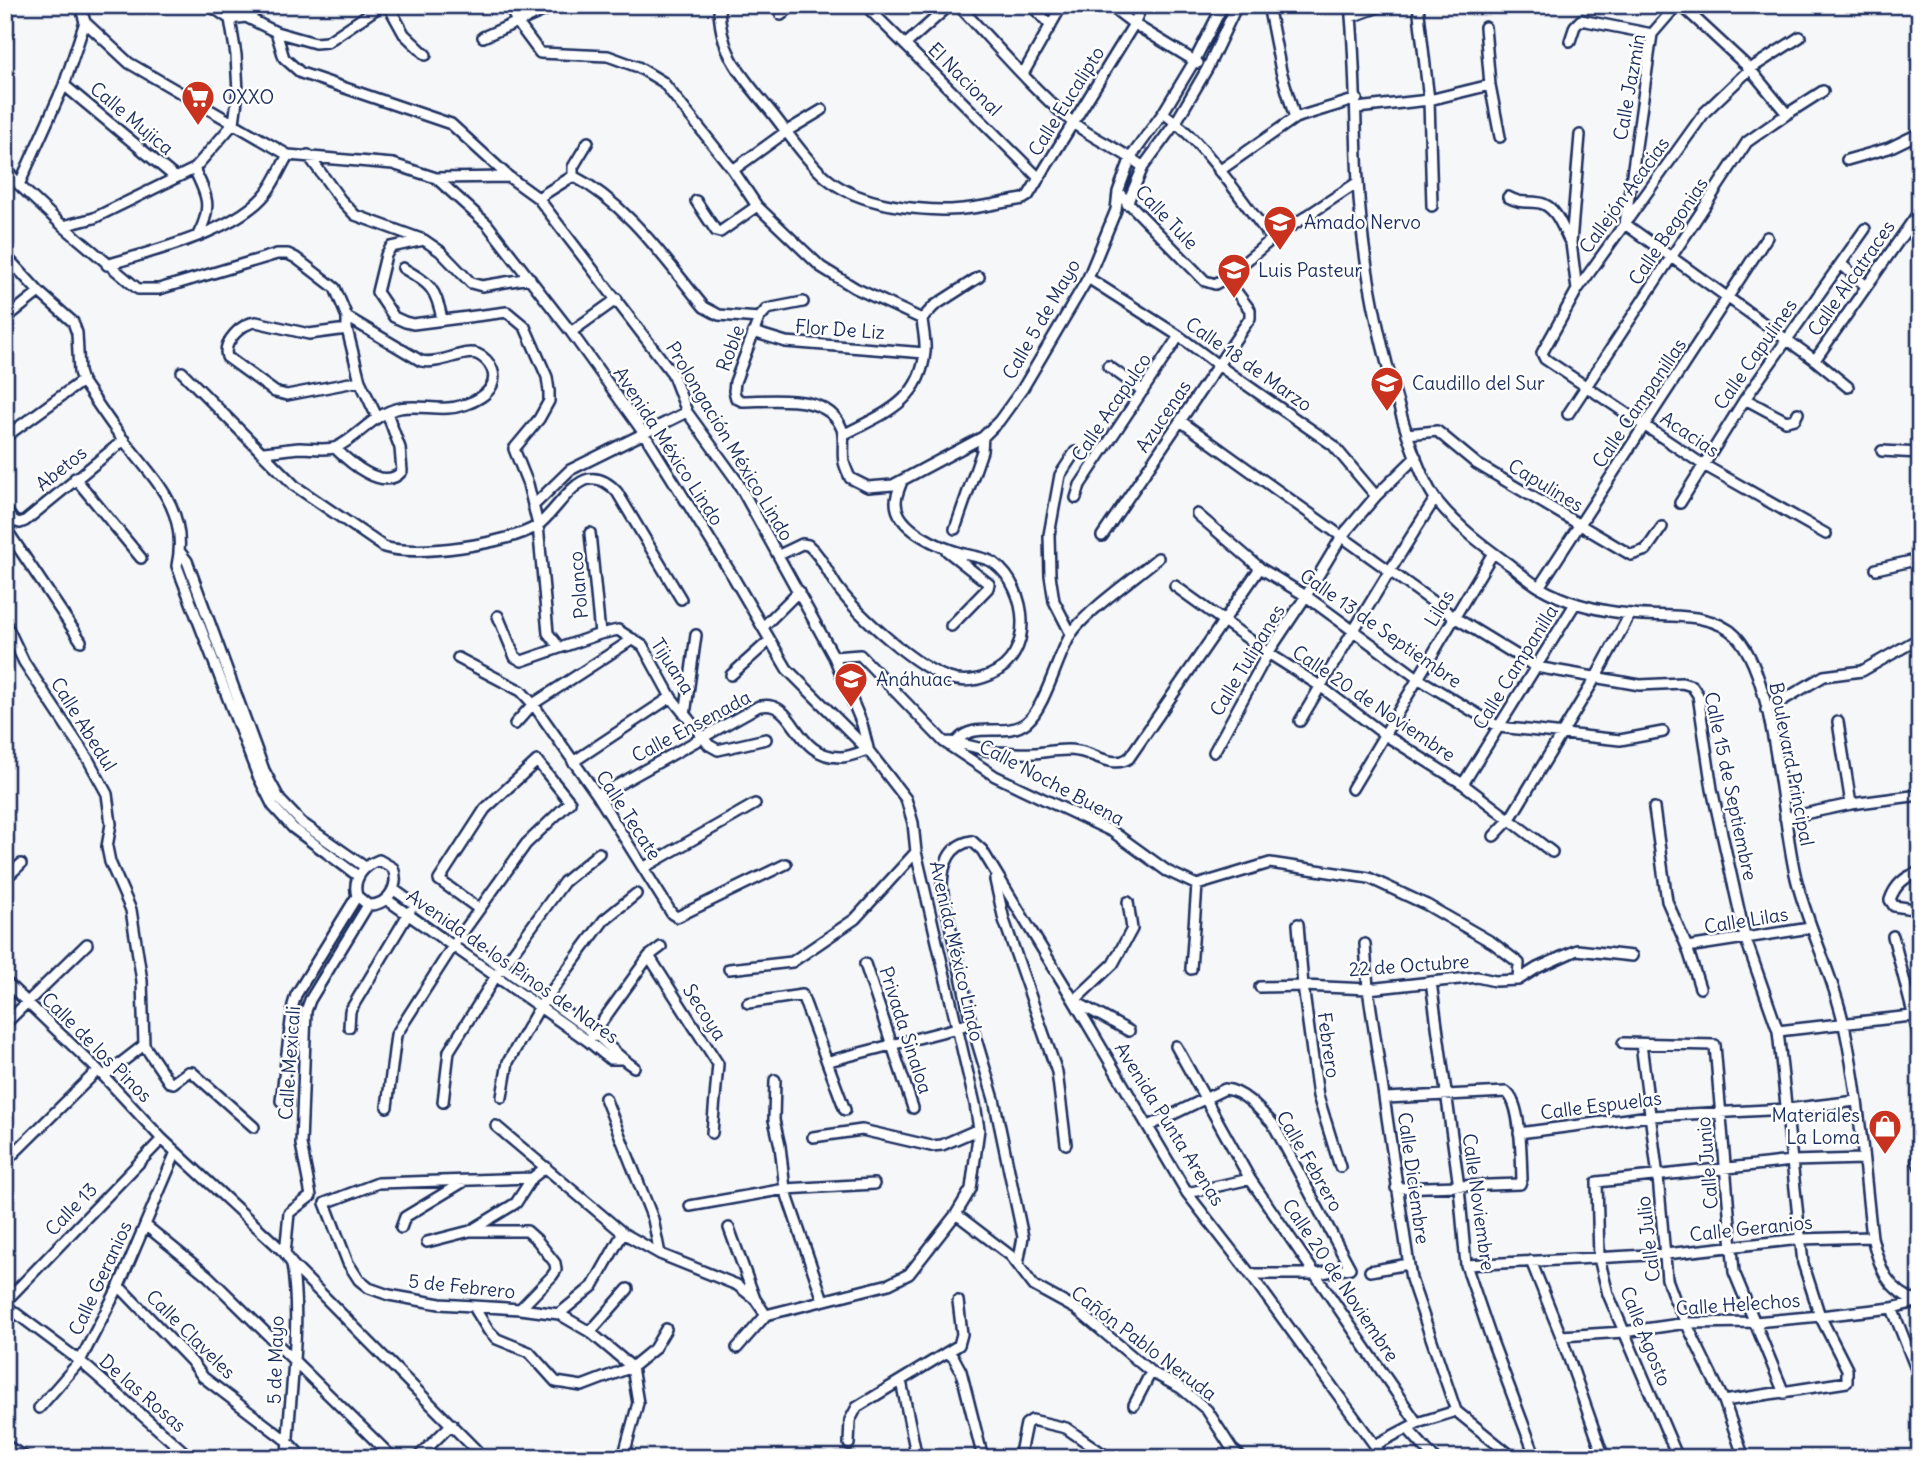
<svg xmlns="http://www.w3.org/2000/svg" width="1925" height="1463" viewBox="0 0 1925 1463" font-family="Delius,sans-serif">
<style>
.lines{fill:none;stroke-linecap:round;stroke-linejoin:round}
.minor-casing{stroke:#1b2f5e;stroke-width:14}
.minor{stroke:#fff;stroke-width:9}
.labels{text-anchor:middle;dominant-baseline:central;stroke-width:5;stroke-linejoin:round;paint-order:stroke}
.street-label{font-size:19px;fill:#1b2f5e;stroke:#fff}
.poi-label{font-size:19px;fill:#1b2f5e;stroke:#fff;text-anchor:start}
</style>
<rect width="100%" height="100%" fill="#f6f7f9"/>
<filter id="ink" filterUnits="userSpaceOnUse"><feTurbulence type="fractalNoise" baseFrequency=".0143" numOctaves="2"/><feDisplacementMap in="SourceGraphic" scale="14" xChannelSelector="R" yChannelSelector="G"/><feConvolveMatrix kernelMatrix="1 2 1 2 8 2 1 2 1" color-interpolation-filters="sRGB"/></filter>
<g filter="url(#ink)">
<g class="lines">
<defs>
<path id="minor" d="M 80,5 L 85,22 L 129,63 L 288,155 L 393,164 L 436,178 L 487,224 L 571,332 L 643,432 L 732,575 L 787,669 L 868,750 L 906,799 L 913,823 L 916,852 L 975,1104 L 979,1129 L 971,1189 L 956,1214 L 909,1274 L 889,1284 L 766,1315 L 737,1348
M 209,5 L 230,19
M 388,5 L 404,34 L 426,55
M 509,5 L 517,22 L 540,53 L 608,56 L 638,67 L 663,82 L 733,170 L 757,206 L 821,267 L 855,288 L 922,319
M 719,5 C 719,52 740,74 768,108 C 786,130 802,155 822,174 C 852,203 903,209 943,210 C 968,211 998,203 1023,199 L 1028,196 L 1134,24 L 1142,5
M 865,5 L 1039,178
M 958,5 C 995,44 1030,86 1071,121 C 1092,139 1121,149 1143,167
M 1031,5 L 1051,26
M 1109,5 L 1134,24 L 1198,63
M 1268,5 L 1281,71 L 1295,118
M 1350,5 C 1356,64 1355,123 1358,182 C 1362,258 1377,334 1399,407 C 1406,432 1422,483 1438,502 C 1458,527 1484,546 1510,565 C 1519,572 1529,581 1539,587 C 1566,603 1599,611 1631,614 C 1664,618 1711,610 1736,636 C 1776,678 1781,818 1796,878 C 1808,928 1833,974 1844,1025 C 1859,1094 1864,1167 1872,1237 C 1880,1270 1887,1290 1920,1303
M 1418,5 L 1429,100 L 1432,206
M 1677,5 L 1652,34 L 1625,224 L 1815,360 L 1848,387
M 1681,5 L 1750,69 L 1787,114
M 781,15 L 793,5
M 246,17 L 267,5
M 1351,17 L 1384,5
M 230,19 L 246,17 L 276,32 L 315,43 L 327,42 L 382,5
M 1485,27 L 1490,85 L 1500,137
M 276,32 L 284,58 L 301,73 L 451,124 L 509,177 L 538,198 L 672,373 L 687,412 L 737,481 L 834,657 L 862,724 L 868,748
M 483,37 L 557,5
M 1800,37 L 1750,69 L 1705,112 L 1577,290 L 1542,353 L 1545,359 L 1702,464 L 1826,534
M 1570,41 L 1575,26 L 1581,20 L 1652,34
M 905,45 L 950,5
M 1023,74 L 1062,5
M 64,85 L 176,178
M 1357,108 L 1429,100 L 1490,85
M 1163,113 C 1202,139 1242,201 1272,239
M 308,155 L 340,199 L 355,215 L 424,240 L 440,251 L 471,283 L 482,286 L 530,278
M 1847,160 L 1889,148 L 1920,133
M 5,167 L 19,185 L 63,226 L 138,289 L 159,289 L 277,254 L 288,254 L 296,258 L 335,288 L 347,317 L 347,329 L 360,381 L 377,417
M 194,169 C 207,195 213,207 198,235
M 733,170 L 787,131 L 822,110
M 1219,171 L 1295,118 L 1357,99
M 573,176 C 628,204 665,260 704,307 L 719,315 L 759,318
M 573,176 L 573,167 L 588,142
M 436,178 L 509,177
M 19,185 L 64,85 L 85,22
M 1118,192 L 1205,281 L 1215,284 L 1226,278 L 1272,239 L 1358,182
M 1508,197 C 1523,205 1526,200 1540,203 C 1556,206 1563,229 1570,242
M 538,198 L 573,176
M 696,201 L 716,231 L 720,232 L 757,206
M 1127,204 L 1143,167 L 1176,122 L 1207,69 L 1237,5
M 63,226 L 94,218 L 194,169 L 234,123 L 238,92 L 236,55 L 230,19
M 424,240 L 391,247 L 386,255 L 377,292 L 394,317 L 405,322 L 413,324 L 507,312 L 525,327 L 547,377 L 549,391 L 549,401 L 539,419 L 514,449 L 528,484 L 538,525 L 548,633 L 559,647
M 5,255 L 39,292 L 73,322 L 77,333 L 79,372 L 82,381 C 96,401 110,423 125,442 C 156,481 189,511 177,566 L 257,774 L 273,806 L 293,828 L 358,876
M 1841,264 L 1866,286
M 107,265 C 152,251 238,231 267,192 C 275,181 281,167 288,155
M 403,268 C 430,284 436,288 442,319
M 1088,278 L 1179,336 L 1218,365 L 1333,445 L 1376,496
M 1577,290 L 1571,243 L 1580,135
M 803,302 L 767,309 L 759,318 L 735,382 L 734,391 L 736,398 L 742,401 C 772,401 828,392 842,429 C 845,439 842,452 844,462 C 845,467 848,473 850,478 L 868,487 L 893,485 L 983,437 L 999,421 L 1023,388 L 1088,278 L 1116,210 L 1118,192 L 1131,157 L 1163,113 L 1195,60 L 1223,5
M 5,319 L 39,292
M 922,319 L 934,306 L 979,277
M 347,329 L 309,334 L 256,322 C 242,323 222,342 227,357 L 275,392 L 287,395 L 360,381
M 571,332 L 617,299
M 753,332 L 786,342 L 925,353
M 1815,360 L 1916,216
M 1108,366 L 1143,391
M 182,372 L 295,486 L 384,547 C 416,557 508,544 537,526 C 553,515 570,483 589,479 C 601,477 610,484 617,492 L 681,599
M 1745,399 L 1786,421 L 1795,419 L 1798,413
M 1568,414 L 1747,142 L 1787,114 L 1823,91
M 1182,422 L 1454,617 L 1536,667 L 1640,685 L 1682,683 L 1692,686 L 1698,695 L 1712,789 L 1745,937 L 1778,1031 L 1803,1263 L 1820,1316 L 1847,1369 L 1847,1382 L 1724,1401
M 1407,434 L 1437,431 L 1477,464 L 1631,555 L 1646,550 L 1662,527
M 843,435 C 882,414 920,403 925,352 C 926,342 923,330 922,319
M 5,437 L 82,381
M 335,448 C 349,462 384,493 402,471 L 400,448 L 387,413
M 1882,451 L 1920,453
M 263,452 C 275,451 288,449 300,448 C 311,448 327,451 337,447 C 360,436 374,413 400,408 C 415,405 433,409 448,408 C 467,407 502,393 492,369 C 489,362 484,357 477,354 C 464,349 441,365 421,361 L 347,317
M 75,478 L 141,558
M 1076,498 L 1080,485 L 1179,336
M 1680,503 L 1745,399 L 1865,229
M 533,506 L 570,470 L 687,412
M 5,509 L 14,521 L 20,523 L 25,521 L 124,440
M 1197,514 L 1260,568 L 1306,596 L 1419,679 L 1499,727 L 1620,740 L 1663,732
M 5,524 L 8,532 L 81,641
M 955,529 L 982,451 L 983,437
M 590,533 L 600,634
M 1102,536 L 1250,318 L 1250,310 L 1226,278
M 947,551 L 989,584 L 988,588 L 951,626
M 180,552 L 187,561 L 264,770 L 280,800 L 302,823 L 365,867
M 779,555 L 802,544 L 808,545 C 822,556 828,574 838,588 C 860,617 916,667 949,678 C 963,683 978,680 990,675 C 1035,656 1029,589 994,563 C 987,558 973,556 964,554 C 942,548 896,530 896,502 C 896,495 900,487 902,481
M 1876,569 L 1920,559
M 1175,586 L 1268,653 L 1320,686 L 1385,735 L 1463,784 L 1552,852
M 1539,587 L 1767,237
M 498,616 L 515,657 L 522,661 L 600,634 L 618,630 L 643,646 L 671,697 L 709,745 L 718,750 L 766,739
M 5,622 L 24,662 L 88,759 L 107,794 L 111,824 L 107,847 L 110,862 L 131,910 L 142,981 L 144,1045
M 763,627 L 799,591
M 1071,634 L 1054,601 L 1050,575 L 1049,535 L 1060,475 L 1075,452
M 834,657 L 860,655 L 944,742 L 995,776 L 1113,832 L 1167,871 L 1197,885 L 1270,863 L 1369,878 L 1427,905 L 1493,943 L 1519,963 L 1518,980
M 458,658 L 521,691 L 533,704 L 598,796 L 672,914 L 677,917 L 786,864
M 731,675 L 770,640
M 1766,710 L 1824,676 L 1862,671 L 1920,638
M 685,715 L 696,635
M 1300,721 C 1344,646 1388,572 1435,499
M 1838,722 L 1851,804
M 515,724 L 533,704 L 633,639
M 957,741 C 974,720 1006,739 1027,722 C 1045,707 1057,658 1070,636 C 1082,614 1137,576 1158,558
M 944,742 C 962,741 978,750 997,752 C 1009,752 1022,754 1034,753 C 1048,752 1064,748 1078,751 C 1094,753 1113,769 1129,758 L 1260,568
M 1214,752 L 1268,653 L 1306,596 L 1342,536 L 1376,496 L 1416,457
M 573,762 L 671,697
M 1463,784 L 1575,604
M 1352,789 L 1493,553
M 598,796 L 759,706 C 763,706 767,705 771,706 C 796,711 799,758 841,757 C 850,757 860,752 868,750
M 1654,808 L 1667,901 L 1687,947 L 1700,988
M 1785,818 L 1851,804 L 1920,795
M 1494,836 L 1510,819 L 1596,677 L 1630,614
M 379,860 L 393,868 C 400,886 388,906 368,905 L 357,896 C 352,879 363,866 379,860 Z
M 643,868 L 755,804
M 1920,872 C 1905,876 1895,885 1890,900 L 1894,906 L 1920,910
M 5,879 L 21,864
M 995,880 L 1004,920 L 1057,1072 L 1066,1144
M 393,889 L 594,1033 C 608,1044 619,1058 634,1067
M 386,899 L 588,1041 L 610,1059 L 620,1059
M 1128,902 L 1132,929 L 1113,964 L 1074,1001 L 1129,1031
M 1298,924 L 1303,986 L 1318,1096 L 1340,1167
M 1893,936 L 1920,1041
M 1365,944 L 1368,989 L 1411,1279 L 1456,1411
M 1687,947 L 1810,928
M 649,956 L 718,1064 L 712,1133
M 865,964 L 913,1108
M 729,969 L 792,962 L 855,919 L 916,852
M 1191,969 L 1197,885
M 5,981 L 98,1070 L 162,1139 L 285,1253 L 292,1264 L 478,1452
M 1431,982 L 1459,1187 L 1466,1265 L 1492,1341 L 1536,1458
M 1260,987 L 1303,986 L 1368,989 L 1477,977 L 1495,981 L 1518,980 L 1537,968 L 1577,950 L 1632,956
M 748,1003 L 802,995 L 845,1110
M 5,1024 L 87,944
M 349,1027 L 350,1011 L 410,911
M 1778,1031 L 1920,1015
M 591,1037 L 649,956 L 661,947
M 1623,1043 L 1715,1045 L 1734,1272 L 1784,1393
M 1641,1044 L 1658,1177 L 1667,1279 L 1674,1298 L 1724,1401 L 1744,1458
M 144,1045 L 169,1082 L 173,1083 L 188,1072 L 192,1072 L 254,1127
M 1176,1046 L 1250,1179 L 1417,1423
M 829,1061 L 957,1028 L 971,1022
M 104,1076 L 144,1045
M 775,1080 L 774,1120 L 780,1146 L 785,1189 L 823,1300
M 502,1097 L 508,1062 L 539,1008 L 604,920 L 636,894
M 605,1098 L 653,1219 L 660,1254
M 1386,1098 L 1506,1092 C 1522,1103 1521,1159 1522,1179 L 1520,1184 L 1396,1188
M 281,1101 L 293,1005 L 296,995 L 357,896
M 443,1102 L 449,1051 L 496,976 L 564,882 L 599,853
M 387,1107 L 396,1035 L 453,946 L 526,844 L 570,802 L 537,761 L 485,809 L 439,880 L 479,909
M 496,1126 L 623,1233 L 660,1254 L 737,1285 L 755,1299 L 766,1315
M 1149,1126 L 1225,1089 C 1244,1091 1260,1110 1273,1124 L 1350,1268 L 1316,1274 L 1250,1274
M 1519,1133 L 1650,1116 L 1788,1109 L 1856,1101
M 813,1137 L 862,1130 L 931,1146 L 942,1145 L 979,1129
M 1920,1155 L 1917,1161 L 1920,1167
M 5,1162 L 98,1070
M 1187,1193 L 1250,1179
M 311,1196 L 301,1144 L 306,1011 L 310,1000 L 368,905
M 325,1203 L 348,1263 L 359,1280 L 369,1288 L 389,1295 L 440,1304 L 520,1309 L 559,1314 L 590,1332 L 632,1367
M 325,1203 L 378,1183 L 532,1178 L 546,1167
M 690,1206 L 785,1189 L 874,1184
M 956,1214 L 1011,1256 L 1034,1286 L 1076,1309 L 1151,1372 L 1181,1388 L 1207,1410 L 1232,1449 L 1242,1458
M 145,1225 L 208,1276 L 393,1458
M 401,1228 L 405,1217 L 463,1182
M 729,1228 L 755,1299
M 470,1231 L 527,1231 L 537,1240 L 555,1263 L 556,1270 L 552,1276 L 520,1309
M 427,1242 L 470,1231 L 516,1203 L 532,1178
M 285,1253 L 289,1213 L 311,1196
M 1531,1261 L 1561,1336 L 1604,1458
M 1018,1264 L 1023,1237 L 994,1099 L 971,1022 L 942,888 C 942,867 948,845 972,841 L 982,850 L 1074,1001 L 1187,1193 L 1250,1274 L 1384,1458
M 1466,1265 L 1666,1254 L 1800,1239 L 1872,1237
M 1370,1271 L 1408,1264
M 119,1286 L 192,1362 L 203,1377 L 287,1441 L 303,1458
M 5,1302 L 162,1139
M 5,1305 L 80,1361 L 191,1458
M 474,1307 L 488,1330 L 497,1339 L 529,1352 L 556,1382 L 582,1386 L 632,1367 L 654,1349 L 666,1329
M 1892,1308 L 1920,1379
M 559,1314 L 593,1286 L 623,1233
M 590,1332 L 628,1289
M 1561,1336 L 1624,1332 L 1687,1323 L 1755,1322 L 1820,1316 L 1892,1308 L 1916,1302
M 948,1353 L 954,1358 L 961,1371 L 983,1458
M 901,1381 L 917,1458
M 1134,1405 L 1151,1372
M 39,1408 L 80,1361 L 119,1286 L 176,1152
M 1456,1411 L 1514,1458
M 1407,1428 L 1434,1458
M 849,1444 L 850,1420 L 857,1407 L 959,1345 L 962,1334 L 958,1301
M 5,1445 L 27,1458
M 1375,1445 L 1417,1423 L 1456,1411
M 287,1458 C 289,1394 302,1328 292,1264
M 417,1458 L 452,1424
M 623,1458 L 638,1403 L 632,1367
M 1019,1458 L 1026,1424 L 1032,1420 L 1066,1428 L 1109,1458
M 1678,1458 L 1608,1294 L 1599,1258 L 1597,1182 L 1792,1161 L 1863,1159"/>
</defs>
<use href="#minor" class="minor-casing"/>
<use href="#minor" class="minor"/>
</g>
</g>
<defs>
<symbol id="supermarket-pin" viewBox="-11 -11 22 30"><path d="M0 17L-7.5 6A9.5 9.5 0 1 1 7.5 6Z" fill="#c8321e" stroke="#fff"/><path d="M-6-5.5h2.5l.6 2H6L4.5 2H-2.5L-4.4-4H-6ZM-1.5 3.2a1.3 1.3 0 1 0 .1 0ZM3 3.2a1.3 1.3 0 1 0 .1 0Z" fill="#fff"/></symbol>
<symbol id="school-pin" viewBox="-11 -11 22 30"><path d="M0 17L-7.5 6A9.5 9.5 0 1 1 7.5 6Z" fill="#c8321e" stroke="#fff"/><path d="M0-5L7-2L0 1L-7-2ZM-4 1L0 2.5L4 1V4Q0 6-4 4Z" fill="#fff"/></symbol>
<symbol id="shop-pin" viewBox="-11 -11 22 30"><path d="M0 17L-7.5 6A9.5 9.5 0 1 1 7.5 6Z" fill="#c8321e" stroke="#fff"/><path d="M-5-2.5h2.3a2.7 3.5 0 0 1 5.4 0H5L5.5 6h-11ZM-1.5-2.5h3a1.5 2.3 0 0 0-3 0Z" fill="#fff"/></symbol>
</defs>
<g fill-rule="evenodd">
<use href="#supermarket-pin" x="179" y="78" width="38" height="52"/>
<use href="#school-pin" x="1261" y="203" width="38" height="52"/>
<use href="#school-pin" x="1215" y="251" width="38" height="52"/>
<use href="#school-pin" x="1368" y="364" width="38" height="52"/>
<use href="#school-pin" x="832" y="660" width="38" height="52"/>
<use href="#shop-pin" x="1866" y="1107" width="38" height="52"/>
</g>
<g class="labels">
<g class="street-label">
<text transform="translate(965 79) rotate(45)">El Nacional</text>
<text transform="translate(1629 87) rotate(-80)">Calle Jazmín</text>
<text transform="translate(1066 101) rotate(-58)">Calle Eucalipto</text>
<text transform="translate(132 118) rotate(40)">Calle Mujica</text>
<text transform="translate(1624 195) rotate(-54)">Callejón Acacias</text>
<text transform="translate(1167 217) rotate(46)">Calle Tule</text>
<text transform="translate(1668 231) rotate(-56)">Calle Begonias</text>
<text transform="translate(1851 278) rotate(-55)">Calle Alcatraces</text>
<text transform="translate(1041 319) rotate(-60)">Calle 5 de Mayo</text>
<text transform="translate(840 329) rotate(4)">Flor De Liz</text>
<text transform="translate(730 348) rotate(-70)">Roble</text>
<text transform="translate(1755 354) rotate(-55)">Calle Capulines</text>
<text transform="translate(1249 364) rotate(35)">Calle 18 de Marzo</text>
<text transform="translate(1639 403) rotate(-56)">Calle Campanillas</text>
<text transform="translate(1111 407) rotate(-56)">Calle Acapulco</text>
<text transform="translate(1163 416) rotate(-56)">Azucenas</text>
<text transform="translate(1690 434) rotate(34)">Acacias</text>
<text transform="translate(730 441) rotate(59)">Prolongación México Lindo</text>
<text transform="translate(669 446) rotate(57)">Avenida México Lindo</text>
<text transform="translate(61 468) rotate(-39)">Abetos</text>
<text transform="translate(1546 485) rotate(31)">Capulines</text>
<text transform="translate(578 585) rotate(-95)">Polanco</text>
<text transform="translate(1439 608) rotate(-59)">Lilas</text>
<text transform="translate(1381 628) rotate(35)">Calle 13 de Septiembre</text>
<text transform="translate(1247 660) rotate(-59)">Calle Tulipanes</text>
<text transform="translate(673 666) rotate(57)">Tijuana</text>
<text transform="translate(1515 667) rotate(-58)">Calle Campanilla</text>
<text transform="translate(1374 703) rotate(34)">Calle 20 de Noviembre</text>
<text transform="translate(84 724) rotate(58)">Calle Abedul</text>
<text transform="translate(691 726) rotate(-28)">Calle Ensenada</text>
<text transform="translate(1792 764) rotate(79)">Boulevard Principal</text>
<text transform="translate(1052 782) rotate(28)">Calle Noche Buena</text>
<text transform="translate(1731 786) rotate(78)">Calle 15 de Septiembre</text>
<text transform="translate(629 815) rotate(57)">Calle Tecate</text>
<text transform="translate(1746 920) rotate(-9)">Calle Lilas</text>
<text transform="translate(957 951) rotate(77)">Avenida México Lindo</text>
<text transform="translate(1409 965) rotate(-4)">22 de Octubre</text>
<text transform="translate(513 966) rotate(35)">Avenida de los Pinos de Nares</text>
<text transform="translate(705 1012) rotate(57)">Secoya</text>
<text transform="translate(906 1030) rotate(72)">Privada Sinaloa</text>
<text transform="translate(1329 1045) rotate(82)">Febrero</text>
<text transform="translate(97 1047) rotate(45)">Calle de los Pinos</text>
<text transform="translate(289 1063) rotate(-86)">Calle Mexicali</text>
<text transform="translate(1601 1105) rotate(-7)">Calle Espuelas</text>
<text transform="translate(1170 1124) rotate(58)">Avenida Punta Arenas</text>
<text transform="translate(1310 1161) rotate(60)">Calle Febrero</text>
<text transform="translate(1707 1163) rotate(-95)">Calle Junio</text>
<text transform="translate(1414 1178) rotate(82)">Calle Diciembre</text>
<text transform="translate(1479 1202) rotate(82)">Calle Noviembre</text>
<text transform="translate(71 1209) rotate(-46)">Calle 13</text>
<text transform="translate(1751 1228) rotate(-6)">Calle Geranios</text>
<text transform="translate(1648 1239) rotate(-97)">Calle Julio</text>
<text transform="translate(100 1278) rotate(-65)">Calle Geranios</text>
<text transform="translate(1341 1280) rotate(56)">Calle 20 de Noviembre</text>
<text transform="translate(462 1286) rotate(6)">5 de Febrero</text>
<text transform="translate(1738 1304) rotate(-4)">Calle Helechos</text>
<text transform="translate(191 1334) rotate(45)">Calle Claveles</text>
<text transform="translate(1646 1336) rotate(68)">Calle Agosto</text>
<text transform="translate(1144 1343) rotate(37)">Cañón Pablo Neruda</text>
<text transform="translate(275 1360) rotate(-88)">5 de Mayo</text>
<text transform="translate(143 1393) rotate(41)">De las Rosas</text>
</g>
<g class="poi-label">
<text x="222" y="97">OXXO</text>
<text x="1304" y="222">Amado Nervo</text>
<text x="1258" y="270">Luis Pasteur</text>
<text x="1412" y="383">Caudillo del Sur</text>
<text x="876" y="679">Anáhuac</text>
<text x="1860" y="1115" text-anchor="end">Materiales<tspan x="1860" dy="22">La Loma</tspan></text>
</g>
</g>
<rect width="1925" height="1463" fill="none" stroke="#fff" stroke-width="28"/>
<rect x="14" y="14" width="1897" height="1435" fill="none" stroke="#1b2f5e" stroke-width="2.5" filter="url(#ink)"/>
</svg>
